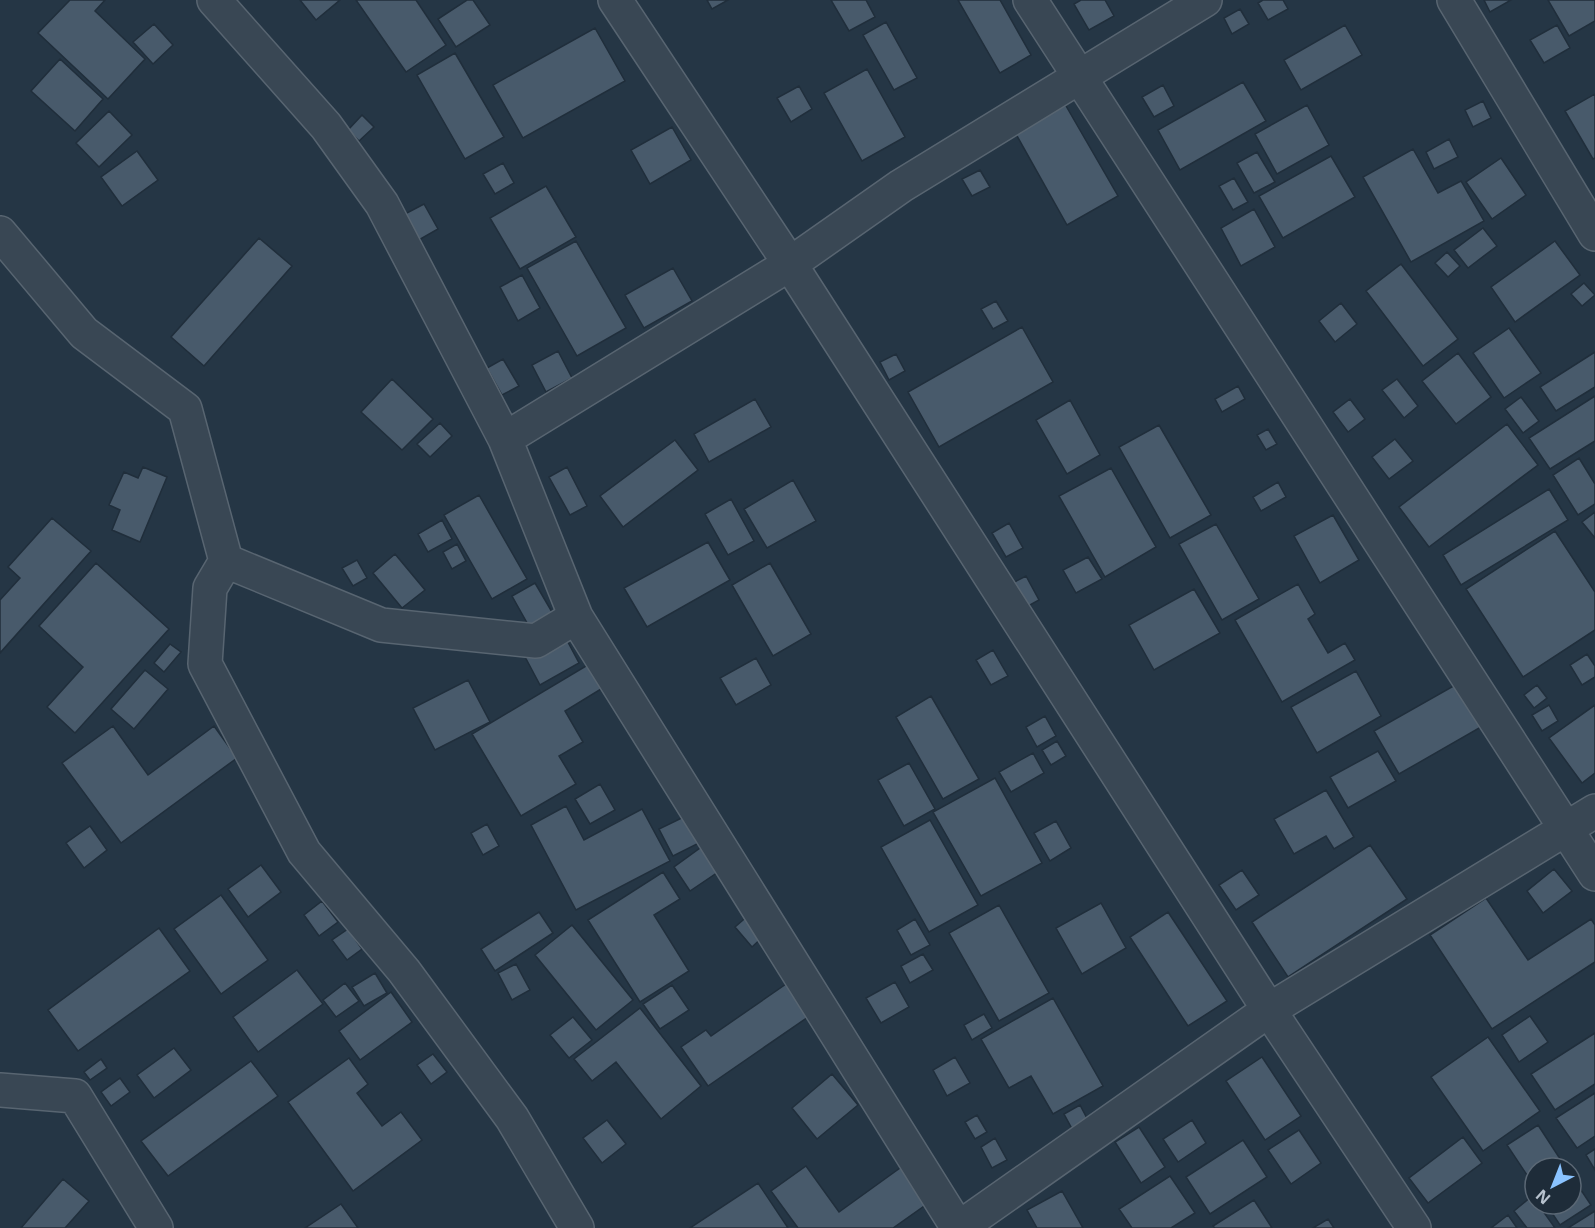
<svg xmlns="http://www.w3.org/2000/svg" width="1595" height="1228" viewBox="0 0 1595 1228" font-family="'Noto Sans',sans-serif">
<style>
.building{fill:#485a6b;stroke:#202e3b;stroke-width:1.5}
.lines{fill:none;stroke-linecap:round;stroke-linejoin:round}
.minor-casing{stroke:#586571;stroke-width:36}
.minor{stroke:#394754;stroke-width:33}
</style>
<rect width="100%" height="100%" fill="#253645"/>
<path class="building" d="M 70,0 L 105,0 L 95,11 L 145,59 L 108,99 L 38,33 Z
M 300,0 L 340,0 L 316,20 Z
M 356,0 L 416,0 L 446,45 L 406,72 Z
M 467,0 L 473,0 L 490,25 L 456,47 L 438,19 Z
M 707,0 L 728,0 L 712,9 Z
M 831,0 L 866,0 L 875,17 L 849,31 Z
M 958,0 L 1000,0 L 1031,55 L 1000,73 Z
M 1081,0 L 1105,0 L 1114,16 L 1089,30 L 1074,4 Z
M 1263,0 L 1283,0 L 1288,9 L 1268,20 L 1258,3 Z
M 1484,0 L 1511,0 L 1490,12 Z
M 1548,0 L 1595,0 L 1595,21 L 1569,36 Z
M 1240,9 L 1249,24 L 1232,34 L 1224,18 Z
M 886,22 L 917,78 L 894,90 L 863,35 Z
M 154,24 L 173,45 L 153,64 L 133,42 Z
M 1345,25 L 1362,55 L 1301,90 L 1284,60 Z
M 1557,25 L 1570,48 L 1544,63 L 1530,40 Z
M 595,28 L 625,81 L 523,138 L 493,85 Z
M 455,53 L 504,137 L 465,159 L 417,75 Z
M 60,59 L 103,99 L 75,131 L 31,91 Z
M 867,69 L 905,137 L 862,161 L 824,93 Z
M 1243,82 L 1266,121 L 1180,170 L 1158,130 Z
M 1163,85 L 1174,106 L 1154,117 L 1142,97 Z
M 799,86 L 812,109 L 791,122 L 777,98 Z
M 1595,94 L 1595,158 L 1593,159 L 1565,111 Z
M 1062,99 L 1118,196 L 1067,225 L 1012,127 Z
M 1483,101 L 1491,118 L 1473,127 L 1465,110 Z
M 1307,105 L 1329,145 L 1277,174 L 1255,134 Z
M 109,111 L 132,135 L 99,167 L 76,143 Z
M 362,115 L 374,127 L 359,141 L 348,130 Z
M 672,127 L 691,160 L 650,184 L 631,150 Z
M 1449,139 L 1458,157 L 1434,169 L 1426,152 Z
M 1413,149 L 1438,193 L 1461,181 L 1484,221 L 1411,262 L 1363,177 Z
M 137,151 L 158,180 L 122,206 L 101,177 Z
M 1257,152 L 1275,182 L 1254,193 L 1237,163 Z
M 1331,156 L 1355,197 L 1283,238 L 1259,196 Z
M 1501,158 L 1526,195 L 1492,219 L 1466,182 Z
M 503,163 L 514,183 L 495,194 L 483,174 Z
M 980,170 L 990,187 L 972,196 L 962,179 Z
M 1234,178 L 1248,202 L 1233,210 L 1219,186 Z
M 546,186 L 576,237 L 520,269 L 490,218 Z
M 424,204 L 438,229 L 417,241 L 403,215 Z
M 1254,209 L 1275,247 L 1241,266 L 1221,228 Z
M 1483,228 L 1497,246 L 1468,268 L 1454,250 Z
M 259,238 L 292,266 L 204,366 L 171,337 Z
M 576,241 L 626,328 L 577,356 L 527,268 Z
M 1555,241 L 1580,275 L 1515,322 L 1491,287 Z
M 1447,252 L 1460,266 L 1448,277 L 1435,263 Z
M 1401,264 L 1458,339 L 1423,366 L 1366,291 Z
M 673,268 L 692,301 L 644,328 L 625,295 Z
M 522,275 L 540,308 L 518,321 L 500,287 Z
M 1584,283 L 1595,295 L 1582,306 L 1571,294 Z
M 996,301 L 1008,321 L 993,329 L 981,309 Z
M 1341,303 L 1357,324 L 1335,342 L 1319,321 Z
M 1022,327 L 1053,382 L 939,447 L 908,392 Z
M 1509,328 L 1541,373 L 1504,398 L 1473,353 Z
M 558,351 L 572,378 L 546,392 L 532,365 Z
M 1595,352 L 1595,387 L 1556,411 L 1540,387 Z
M 1458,353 L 1491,397 L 1456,424 L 1422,381 Z
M 896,354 L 905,371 L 889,380 L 880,362 Z
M 503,359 L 519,386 L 502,395 L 487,368 Z
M 392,379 L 433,419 L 402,450 L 361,412 Z
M 1397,379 L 1418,406 L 1404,418 L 1382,390 Z
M 1238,386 L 1245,399 L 1222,412 L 1215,399 Z
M 1595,396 L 1595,441 L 1550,469 L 1529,438 Z
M 1521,397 L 1539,421 L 1523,433 L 1505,409 Z
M 755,399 L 771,427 L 709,462 L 694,434 Z
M 1350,399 L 1365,419 L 1348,432 L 1333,412 Z
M 1070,400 L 1100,455 L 1067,474 L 1036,420 Z
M 440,423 L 452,436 L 430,457 L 417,444 Z
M 1507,424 L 1538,465 L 1429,547 L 1399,507 Z
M 1159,425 L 1211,515 L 1170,538 L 1119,447 Z
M 1268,429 L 1277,444 L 1266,450 L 1257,435 Z
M 1395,439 L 1413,461 L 1389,479 L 1372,457 Z
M 675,440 L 698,470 L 623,527 L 600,496 Z
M 1579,458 L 1595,484 L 1595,504 L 1578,515 L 1553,475 Z
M 143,467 L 167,477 L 140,542 L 112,530 L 120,510 L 109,505 L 124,472 L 138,478 Z
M 567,467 L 587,506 L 570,515 L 549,477 Z
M 1111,468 L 1156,547 L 1105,577 L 1059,496 Z
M 793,480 L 816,521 L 767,548 L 744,509 Z
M 1278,482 L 1286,497 L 1261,511 L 1253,497 Z
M 1549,489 L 1568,520 L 1461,585 L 1443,555 Z
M 479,495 L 527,579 L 492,599 L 444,515 Z
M 731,499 L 754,541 L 728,555 L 705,514 Z
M 1595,512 L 1595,538 L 1582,522 Z
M 1333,515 L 1359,560 L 1320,583 L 1294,536 Z
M 52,518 L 91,551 L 0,653 L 0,600 L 20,578 L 8,567 Z
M 442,520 L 452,539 L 428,552 L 418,534 Z
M 1009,523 L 1023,548 L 1006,557 L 992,533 Z
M 1216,524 L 1259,599 L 1222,620 L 1179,544 Z
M 1555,531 L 1595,592 L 1595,630 L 1523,677 L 1466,589 Z
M 708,542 L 730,580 L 647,627 L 624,588 Z
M 457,544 L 466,561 L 452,569 L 443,552 Z
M 395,554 L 425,590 L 402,608 L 373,573 Z
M 1088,557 L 1102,579 L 1076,593 L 1063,570 Z
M 357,560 L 367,578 L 353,586 L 342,568 Z
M 96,563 L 169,629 L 75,733 L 47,707 L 83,667 L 39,626 Z
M 770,563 L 811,634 L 773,656 L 732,585 Z
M 1026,576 L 1039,600 L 1021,610 L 1007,586 Z
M 535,583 L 559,624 L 535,637 L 512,596 Z
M 1298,584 L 1315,614 L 1308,619 L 1328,653 L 1345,643 L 1355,660 L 1282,702 L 1235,620 Z
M 1194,589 L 1220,633 L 1154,670 L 1129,625 Z
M 562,631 L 579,663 L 540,685 L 523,653 Z
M 170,644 L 181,652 L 164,672 L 154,663 Z
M 993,650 L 1008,676 L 991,685 L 976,660 Z
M 1587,654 L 1595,666 L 1595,677 L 1582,685 L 1570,665 Z
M 756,658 L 771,685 L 736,705 L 720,678 Z
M 591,663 L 606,686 L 565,711 L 583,742 L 559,756 L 576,784 L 521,816 L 472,734 Z
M 145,670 L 168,689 L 134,729 L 111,709 Z
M 1356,671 L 1381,716 L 1317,753 L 1291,707 Z
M 468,680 L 490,722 L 435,750 L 413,708 Z
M 1457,684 L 1481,727 L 1399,774 L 1374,731 Z
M 1537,685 L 1547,698 L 1534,708 L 1524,695 Z
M 931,696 L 979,779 L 943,799 L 896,717 Z
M 1549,705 L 1558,721 L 1542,731 L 1532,715 Z
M 1595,705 L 1595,773 L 1582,783 L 1549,738 Z
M 1045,716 L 1056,736 L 1037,747 L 1026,727 Z
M 113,726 L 148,775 L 214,726 L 237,758 L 121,843 L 62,763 Z
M 1057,741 L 1066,756 L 1051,765 L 1042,750 Z
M 1378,751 L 1396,781 L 1348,808 L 1330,777 Z
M 1033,753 L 1044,773 L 1011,792 L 999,772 Z
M 909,763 L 935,809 L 904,826 L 878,780 Z
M 995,778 L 1042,863 L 981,896 L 933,812 Z
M 600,784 L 615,810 L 590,824 L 575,799 Z
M 1326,790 L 1354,837 L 1334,849 L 1326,836 L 1294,854 L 1274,819 Z
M 566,806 L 584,840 L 642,809 L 670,861 L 576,910 L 531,825 Z
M 696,811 L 709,838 L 673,856 L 659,829 Z
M 930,820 L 978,905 L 929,932 L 881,847 Z
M 1056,821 L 1071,848 L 1050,861 L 1034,833 Z
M 487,824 L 499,846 L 483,855 L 471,833 Z
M 90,826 L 107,850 L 84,868 L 66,843 Z
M 707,843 L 724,868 L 690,891 L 674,867 Z
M 1370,845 L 1407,899 L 1288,977 L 1252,922 Z
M 261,865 L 281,892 L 248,917 L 228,889 Z
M 1554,869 L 1572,891 L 1543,913 L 1527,891 Z
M 1242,870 L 1259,895 L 1236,910 L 1219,885 Z
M 663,872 L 680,899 L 654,915 L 689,971 L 640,1002 L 588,920 Z
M 221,895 L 268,960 L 221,994 L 174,929 Z
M 1486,898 L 1528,960 L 1591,919 L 1595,925 L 1595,962 L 1492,1029 L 1430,935 Z
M 322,901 L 338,922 L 319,936 L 304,915 Z
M 1101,903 L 1126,948 L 1082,974 L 1056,928 Z
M 999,905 L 1049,993 L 999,1021 L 949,933 Z
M 539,912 L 553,933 L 495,971 L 481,949 Z
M 1168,912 L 1227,1001 L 1188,1026 L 1130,937 Z
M 750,914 L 767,933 L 752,947 L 735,927 Z
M 915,919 L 930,945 L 911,955 L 897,930 Z
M 572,925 L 633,1000 L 596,1030 L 535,955 Z
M 159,928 L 190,971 L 78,1051 L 48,1010 Z
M 348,929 L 362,949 L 347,960 L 332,940 Z
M 923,954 L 933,970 L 910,983 L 901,966 Z
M 516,964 L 530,990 L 512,1000 L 498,973 Z
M 297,970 L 323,1004 L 258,1052 L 233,1017 Z
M 375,973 L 387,993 L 364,1006 L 352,987 Z
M 789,982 L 811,1015 L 708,1086 L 681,1047 L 706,1030 L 711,1036 Z
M 895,982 L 909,1007 L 881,1023 L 866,998 Z
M 345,983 L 359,1001 L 336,1017 L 323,1000 Z
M 672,985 L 689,1010 L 660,1029 L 643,1004 Z
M 391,992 L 412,1022 L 360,1060 L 339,1031 Z
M 1053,998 L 1103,1086 L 1053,1114 L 1031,1076 L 1009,1088 L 981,1039 Z
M 640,1008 L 701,1086 L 661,1119 L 616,1062 L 592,1081 L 574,1059 Z
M 984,1014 L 992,1028 L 972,1040 L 964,1025 Z
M 1530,1016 L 1548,1042 L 1519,1062 L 1502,1035 Z
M 573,1017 L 592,1040 L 569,1058 L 550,1035 Z
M 1595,1033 L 1595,1084 L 1555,1110 L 1531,1074 Z
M 1488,1037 L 1540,1111 L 1483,1151 L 1431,1077 Z
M 174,1048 L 191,1070 L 154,1098 L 137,1075 Z
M 433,1054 L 447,1072 L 431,1084 L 417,1065 Z
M 955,1057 L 970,1083 L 947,1096 L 933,1070 Z
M 1262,1057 L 1301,1116 L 1265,1140 L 1226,1081 Z
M 349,1058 L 368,1084 L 357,1093 L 382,1126 L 401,1112 L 422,1140 L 353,1191 L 288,1102 Z
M 101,1059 L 107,1068 L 90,1080 L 84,1072 Z
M 251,1061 L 278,1096 L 168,1176 L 141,1141 Z
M 832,1074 L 858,1105 L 817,1139 L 792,1108 Z
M 120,1078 L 130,1092 L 111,1106 L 101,1092 Z
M 1595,1093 L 1595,1136 L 1577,1148 L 1556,1118 Z
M 1080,1105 L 1092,1128 L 1076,1136 L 1064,1114 Z
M 977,1115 L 987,1132 L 975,1139 L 965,1122 Z
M 607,1120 L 626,1144 L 602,1163 L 583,1138 Z
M 1192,1120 L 1206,1143 L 1178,1162 L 1163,1139 Z
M 1538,1125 L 1566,1168 L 1535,1168 L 1535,1187 L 1507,1145 Z
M 1139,1127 L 1165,1167 L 1141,1183 L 1115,1142 Z
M 1299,1130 L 1321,1163 L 1291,1184 L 1268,1150 Z
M 1463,1137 L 1482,1163 L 1428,1203 L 1409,1178 Z
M 995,1138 L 1007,1160 L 992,1168 L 981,1147 Z
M 1243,1140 L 1267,1177 L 1210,1214 L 1186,1177 Z
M 1595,1149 L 1595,1170 L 1586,1155 Z
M 907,1163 L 934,1199 L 893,1228 L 798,1228 L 771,1191 L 806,1166 L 839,1212 Z
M 1571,1175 L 1591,1205 L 1560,1225 L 1546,1204 L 1571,1204 Z
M 1170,1176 L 1195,1213 L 1171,1228 L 1132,1228 L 1119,1209 Z
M 63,1179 L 89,1201 L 65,1228 L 21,1228 Z
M 758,1183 L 788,1228 L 690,1228 Z
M 1062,1191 L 1083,1228 L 1037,1228 L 1027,1210 Z
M 1532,1196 L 1535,1201 L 1535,1204 L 1538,1204 L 1555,1228 L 1527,1228 L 1514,1211 Z
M 1254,1200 L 1272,1228 L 1215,1228 L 1213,1226 Z
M 341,1204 L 358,1228 L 305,1228 Z
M 1595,1211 L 1595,1228 L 1568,1228 Z
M 1508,1215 L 1517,1228 L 1491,1228 Z
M 1328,1219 L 1334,1228 L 1313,1228 Z"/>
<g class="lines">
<defs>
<path id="minor" d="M 214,0 L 326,126 L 382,204 L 505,439 L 576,617 L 958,1228
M 615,0 L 790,264 L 1269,1010 L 1414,1228
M 1030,0 L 1595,874
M 1454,0 L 1595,234
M 0,233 L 84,333 L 185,409 L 226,561 L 381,625 L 536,641 L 576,617
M 505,439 L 790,264 L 901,186 L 1205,0
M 226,561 L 210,588 L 205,664 L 304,852 L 404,971 L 512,1118 L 577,1228
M 0,1090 L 75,1096 L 156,1228
M 959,1228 L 1269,1010 L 1595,811"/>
</defs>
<use href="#minor" class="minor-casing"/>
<use href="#minor" class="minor"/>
</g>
<g transform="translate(1553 1186) rotate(222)"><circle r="28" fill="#1e2c39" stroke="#5b6875" stroke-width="1.5"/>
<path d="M0-4.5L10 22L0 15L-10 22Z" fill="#8ac3ff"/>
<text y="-9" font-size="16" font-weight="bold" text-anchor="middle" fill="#b7c2ce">N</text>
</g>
</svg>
